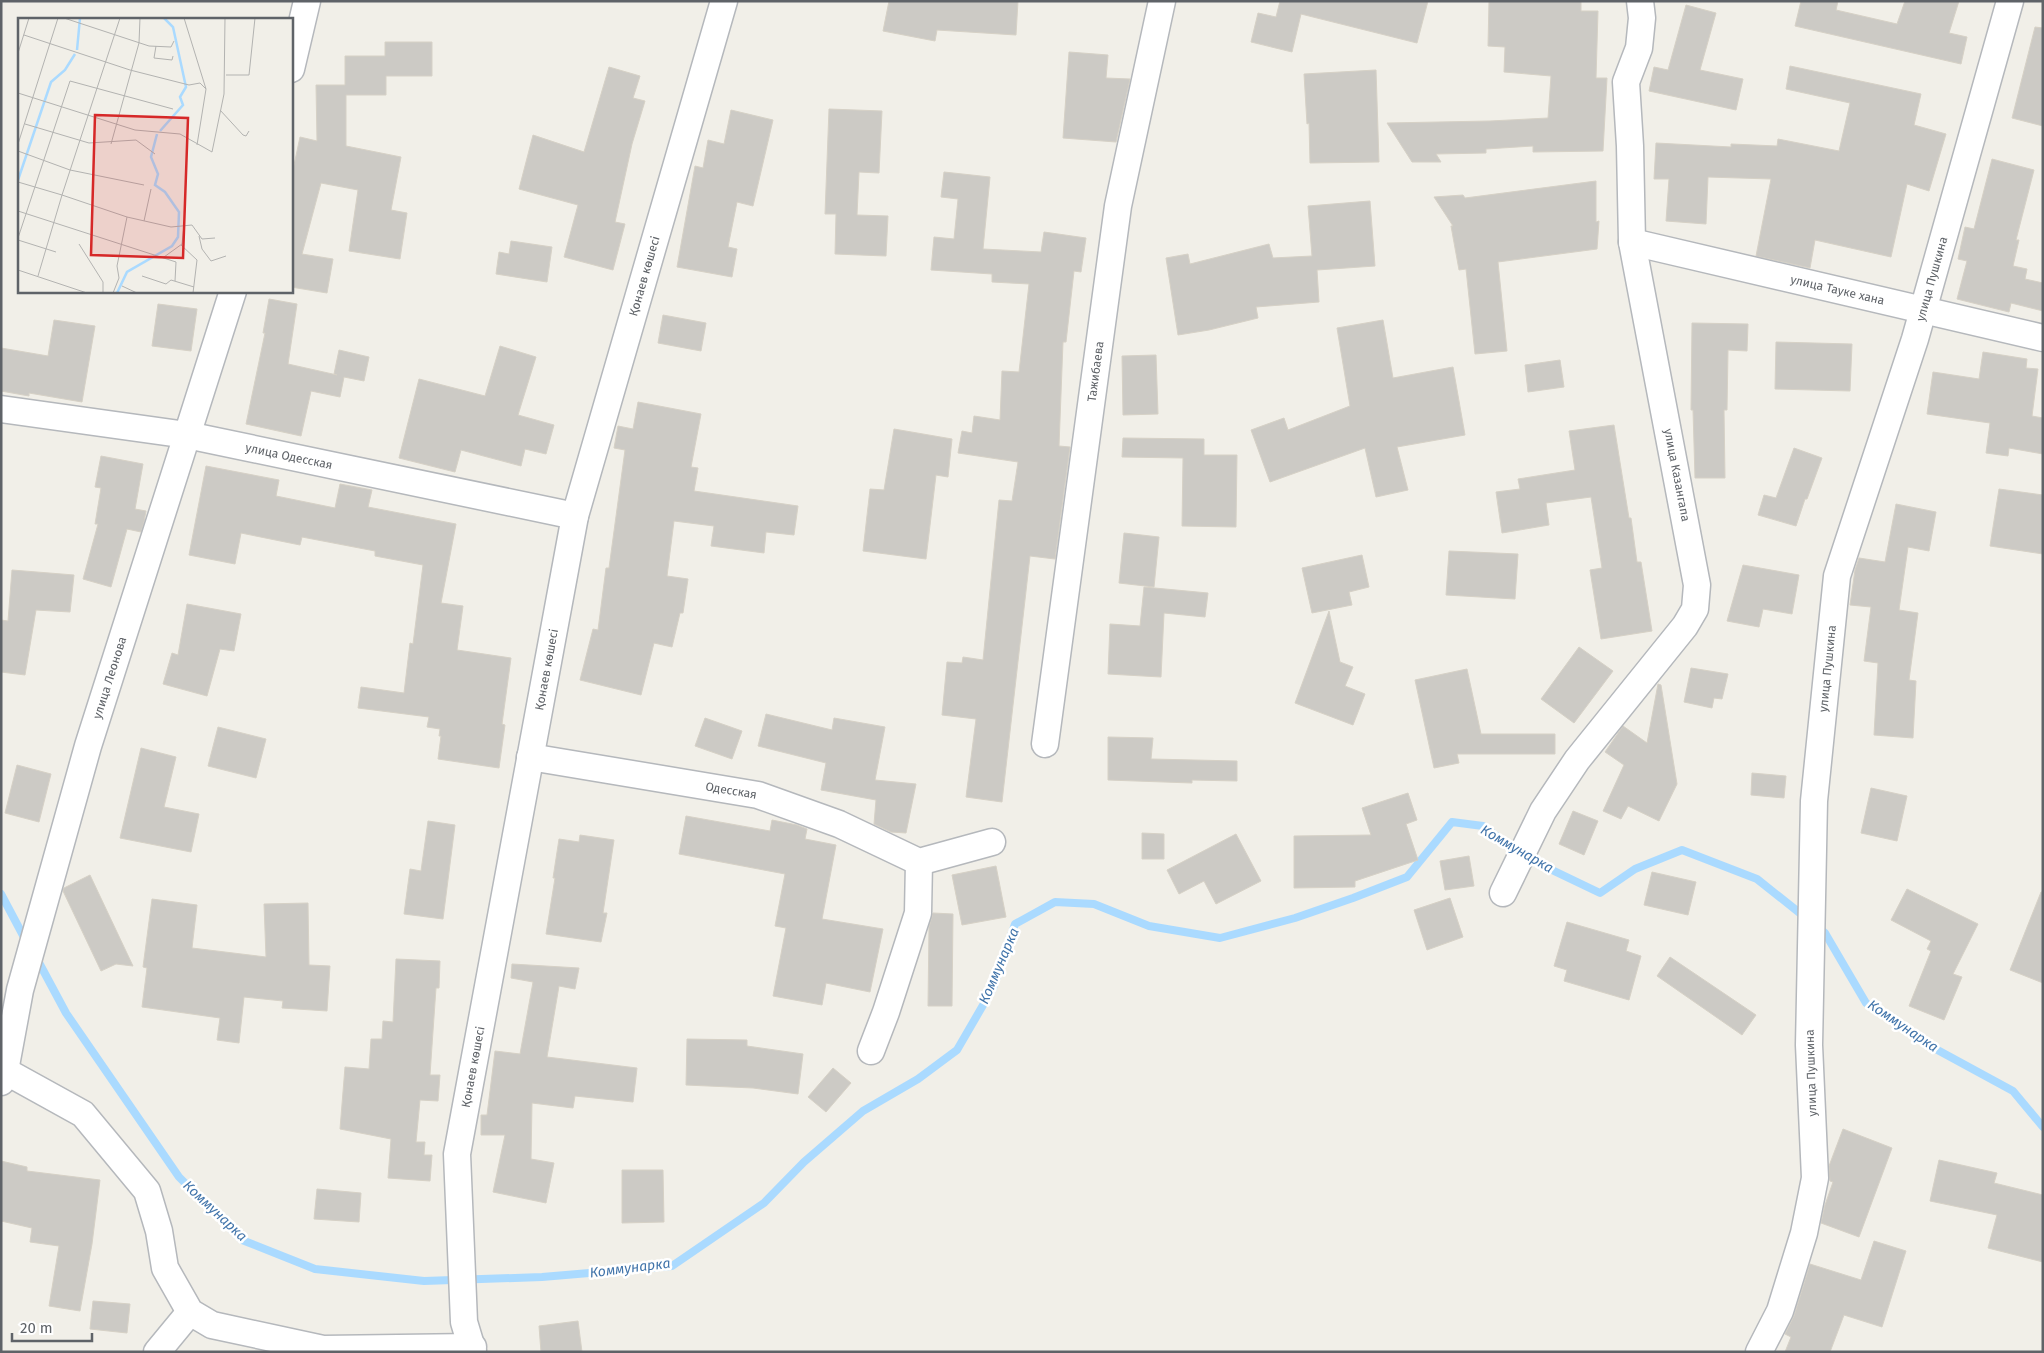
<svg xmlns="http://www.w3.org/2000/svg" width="2044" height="1353" viewBox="0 0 2044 1353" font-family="'Fira Sans',sans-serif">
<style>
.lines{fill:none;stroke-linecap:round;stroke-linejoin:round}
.stream{stroke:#aadaff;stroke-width:8}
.building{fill:#cccac5;stroke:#d6d1c6}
.minor-casing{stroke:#b5b8bc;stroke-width:29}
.minor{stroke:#fff;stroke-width:26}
.labels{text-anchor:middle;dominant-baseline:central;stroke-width:5;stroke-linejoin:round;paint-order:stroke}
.street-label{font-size:12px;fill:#5f6368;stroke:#fff}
.water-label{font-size:14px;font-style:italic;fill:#4174aa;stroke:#fff}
.inset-river{fill:none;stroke:#aadaff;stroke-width:2.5}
.inset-road{fill:none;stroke:#b3b3b1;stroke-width:1}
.view{fill:#d62828;fill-opacity:0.15;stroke:#d62828;stroke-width:2.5}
.inset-edge{fill:none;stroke:#5f6368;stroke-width:2.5}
</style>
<rect width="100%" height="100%" fill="#f1efe8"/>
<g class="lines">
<path class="stream" d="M 1,894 L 26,941
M 1817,926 L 1825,933 L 1866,1003 L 1932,1047 L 2013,1091 L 2043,1127
M 36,957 L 66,1013 L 179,1177 L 242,1240 L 315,1269 L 424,1281 L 542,1277 L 672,1266 L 764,1203 L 804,1162 L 863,1111 L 918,1079 L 957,1050 L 993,988 L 1015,924 L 1055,902 L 1094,904 L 1149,926 L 1220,938 L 1295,918 L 1353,898 L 1407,877 L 1452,822 L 1483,826 L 1523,856 L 1600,893 L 1635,869 L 1682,850 L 1757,879 L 1806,918"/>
</g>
<path class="building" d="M 889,1 L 1018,1 L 1016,35 L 937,30 L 935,41 L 883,31 Z
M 1280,1 L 1428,1 L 1417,43 L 1301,14 L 1292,52 L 1251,42 L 1258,13 L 1276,17 Z
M 1489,1 L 1581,1 L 1581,11 L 1598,11 L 1596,78 L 1607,78 L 1603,151 L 1533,152 L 1533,146 L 1486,149 L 1486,153 L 1436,154 L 1441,162 L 1412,162 L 1387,123 L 1490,121 L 1548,118 L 1551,76 L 1504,72 L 1505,47 L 1488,46 Z
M 1801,1 L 1838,1 L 1836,10 L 1897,24 L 1905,1 L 1959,1 L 1949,33 L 1967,37 L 1961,64 L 1795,26 Z
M 1686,5 L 1716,13 L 1700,70 L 1743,79 L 1736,110 L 1649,91 L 1654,67 L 1668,70 Z
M 2035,27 L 2043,28 L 2043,126 L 2012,118 Z
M 385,42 L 432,42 L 432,76 L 386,76 L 386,95 L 346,95 L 346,146 L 401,157 L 391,210 L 407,213 L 400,259 L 349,251 L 358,190 L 321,183 L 302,254 L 333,259 L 327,293 L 291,287 L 291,179 L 300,137 L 317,141 L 316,85 L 345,85 L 345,56 L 385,56 Z
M 1069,52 L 1108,55 L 1106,78 L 1130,79 L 1116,142 L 1063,138 Z
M 1790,66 L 1921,94 L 1914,125 L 1946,134 L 1929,191 L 1907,184 L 1891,257 L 1815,240 L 1810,268 L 1756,256 L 1771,179 L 1708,177 L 1706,224 L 1666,221 L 1669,179 L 1654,179 L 1656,143 L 1731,147 L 1731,144 L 1777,146 L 1778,139 L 1839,151 L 1850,103 L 1786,89 Z
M 609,67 L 640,76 L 633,98 L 645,101 L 632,144 L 615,222 L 625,224 L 613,270 L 564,257 L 578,205 L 519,189 L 533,135 L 584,152 Z
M 1376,70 L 1379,162 L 1310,163 L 1309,123 L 1307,124 L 1304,74 Z
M 829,109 L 882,111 L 879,173 L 859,172 L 857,215 L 888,216 L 886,256 L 835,254 L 836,214 L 825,214 Z
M 731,110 L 773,120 L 753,206 L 737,202 L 728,247 L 737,249 L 732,277 L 677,267 L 695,166 L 703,168 L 708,140 L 724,144 Z
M 1992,159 L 2034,170 L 2016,240 L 2019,240 L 2013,266 L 2027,269 L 2025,279 L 2043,283 L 2043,311 L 2011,303 L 2009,312 L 1957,299 L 1967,261 L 1958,259 L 1965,227 L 1974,229 Z
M 944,172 L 990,177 L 983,249 L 1041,252 L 1044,232 L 1086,238 L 1081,272 L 1074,271 L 1066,342 L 1063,342 L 1059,446 L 1070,447 L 1055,559 L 1030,556 L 1002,802 L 966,797 L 976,719 L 942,715 L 947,662 L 962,663 L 963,657 L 983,660 L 999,500 L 1012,501 L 1018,462 L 958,453 L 962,431 L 972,433 L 974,416 L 1000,420 L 1002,371 L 1019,372 L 1029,284 L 992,282 L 992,274 L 931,270 L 934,237 L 954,239 L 958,199 L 941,197 Z
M 1596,181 L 1596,222 L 1599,221 L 1597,249 L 1498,262 L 1507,351 L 1475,354 L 1466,269 L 1459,270 L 1451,226 L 1453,226 L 1434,197 L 1463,195 L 1465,198 Z
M 1370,201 L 1375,266 L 1317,270 L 1319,302 L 1256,307 L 1258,318 L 1209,330 L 1178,335 L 1166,258 L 1188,254 L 1190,264 L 1269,244 L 1273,258 L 1312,256 L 1308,206 Z
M 511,241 L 552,247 L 547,282 L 496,274 L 499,252 L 509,254 Z
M 269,299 L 297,304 L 288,364 L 337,375 L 334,374 L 339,350 L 369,357 L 364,381 L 344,377 L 340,397 L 311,391 L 301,436 L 246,424 L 265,333 L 263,333 Z
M 158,304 L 197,309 L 191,351 L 152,346 Z
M 663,315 L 706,323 L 701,351 L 658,343 Z
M 54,320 L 95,326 L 82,402 L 29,393 L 29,396 L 1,391 L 1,348 L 48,356 Z
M 1383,320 L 1393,378 L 1453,367 L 1465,435 L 1397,447 L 1408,490 L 1376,497 L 1365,448 L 1270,482 L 1251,430 L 1284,418 L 1288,430 L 1350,406 L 1337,328 Z
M 1692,323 L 1748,324 L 1747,351 L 1728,350 L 1727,410 L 1724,410 L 1725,478 L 1695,478 L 1693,410 L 1691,410 Z
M 1776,342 L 1852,344 L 1850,391 L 1775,389 Z
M 500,346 L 536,357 L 518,415 L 554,425 L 546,454 L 525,449 L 521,466 L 461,450 L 455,472 L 399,458 L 419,379 L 485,396 Z
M 1983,352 L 2027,359 L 2026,368 L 2038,369 L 2032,416 L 2043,418 L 2043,454 L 2009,448 L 2008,456 L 1986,453 L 1990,423 L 1927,414 L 1933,372 L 1979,379 Z
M 1156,355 L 1158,414 L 1123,415 L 1122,356 Z
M 1560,360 L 1564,387 L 1528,392 L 1525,365 Z
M 638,402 L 701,414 L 691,467 L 698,468 L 694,491 L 798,506 L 794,535 L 766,532 L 764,553 L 711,546 L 714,526 L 674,521 L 667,576 L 688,579 L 683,613 L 680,613 L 672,647 L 654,643 L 641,695 L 580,680 L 593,629 L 598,630 L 606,568 L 609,568 L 625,450 L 614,448 L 618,426 L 633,429 Z
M 1614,425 L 1629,518 L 1631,518 L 1637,562 L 1641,562 L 1652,631 L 1601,639 L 1590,570 L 1602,568 L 1591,497 L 1546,503 L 1549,525 L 1502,533 L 1496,492 L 1520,489 L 1518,479 L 1575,470 L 1569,431 Z
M 894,429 L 952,439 L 948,477 L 936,475 L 926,559 L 863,551 L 870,489 L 884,490 Z
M 1123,438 L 1204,439 L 1204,455 L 1237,455 L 1236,527 L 1182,526 L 1183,458 L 1122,457 Z
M 1794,448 L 1822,458 L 1807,499 L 1805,499 L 1796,526 L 1758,515 L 1764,495 L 1776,498 Z
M 101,456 L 143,464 L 135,509 L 146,511 L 144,522 L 141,532 L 127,529 L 111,587 L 83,579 L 98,524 L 95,524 L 101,488 L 95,487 Z
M 206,466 L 279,480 L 276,496 L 335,508 L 340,484 L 372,490 L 368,507 L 456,524 L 441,603 L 463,606 L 457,650 L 511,658 L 502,724 L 505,725 L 499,768 L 438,759 L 441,736 L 439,736 L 440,729 L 427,727 L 429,717 L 358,708 L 361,687 L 404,693 L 410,643 L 413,644 L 423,565 L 375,556 L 375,551 L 302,537 L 300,545 L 241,533 L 235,564 L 189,555 Z
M 1999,489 L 2043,495 L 2043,554 L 1990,546 Z
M 1896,504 L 1936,512 L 1929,551 L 1908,547 L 1899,610 L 1918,613 L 1909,680 L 1916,681 L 1913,738 L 1874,735 L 1878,663 L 1864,661 L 1871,607 L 1850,605 L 1855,570 L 1859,558 L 1885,562 Z
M 1124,533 L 1159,537 L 1154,587 L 1119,583 Z
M 1449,551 L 1518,554 L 1515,599 L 1446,595 Z
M 1362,555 L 1369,587 L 1349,592 L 1352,605 L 1312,613 L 1302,568 Z
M 1743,565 L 1799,575 L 1792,614 L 1763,609 L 1759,627 L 1727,621 Z
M 12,570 L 74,575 L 70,612 L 36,610 L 25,675 L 1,672 L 1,620 L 8,621 Z
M 1144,587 L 1208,593 L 1205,617 L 1164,613 L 1161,677 L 1108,674 L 1110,624 L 1140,626 Z
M 187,604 L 241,614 L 234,651 L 220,649 L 207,696 L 163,684 L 172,653 L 178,655 Z
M 1329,611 L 1340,662 L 1353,667 L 1345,686 L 1365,694 L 1353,725 L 1295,703 Z
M 1579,647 L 1613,671 L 1574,723 L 1541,699 Z
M 1691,668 L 1728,674 L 1722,699 L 1714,698 L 1712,708 L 1684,702 Z
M 1467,669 L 1481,734 L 1555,734 L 1555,754 L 1457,754 L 1459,763 L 1434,768 L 1415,680 Z
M 1658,684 L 1661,685 L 1677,784 L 1659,821 L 1628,806 L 1621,819 L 1603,811 L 1624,765 L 1605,752 L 1623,726 L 1647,743 Z
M 766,714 L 832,730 L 834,718 L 885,727 L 875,780 L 916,784 L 906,833 L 891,832 L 874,824 L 876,800 L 821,790 L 826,763 L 758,746 Z
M 705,718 L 742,731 L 732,759 L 695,746 Z
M 218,727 L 266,739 L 256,778 L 208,766 Z
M 1108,737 L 1153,738 L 1151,759 L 1237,761 L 1237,781 L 1192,780 L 1192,783 L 1108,780 Z
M 141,748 L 176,757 L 164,807 L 199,814 L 191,852 L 120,838 Z
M 17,765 L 51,774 L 39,822 L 5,813 Z
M 1752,773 L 1786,776 L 1784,798 L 1751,795 Z
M 1871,788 L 1907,796 L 1897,841 L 1861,833 Z
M 1408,793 L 1417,820 L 1406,824 L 1418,860 L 1355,881 L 1355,887 L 1294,888 L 1294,836 L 1371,835 L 1362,808 Z
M 1573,811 L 1598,821 L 1584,855 L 1559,844 Z
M 686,816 L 770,831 L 772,820 L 797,825 L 807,829 L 805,839 L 836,845 L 822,919 L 883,929 L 870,992 L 826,983 L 822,1005 L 773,996 L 786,928 L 775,926 L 785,874 L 679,854 Z
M 428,821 L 455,825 L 443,919 L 404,914 L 410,869 L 421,871 Z
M 1142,833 L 1164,834 L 1164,859 L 1142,859 Z
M 1236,834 L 1261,881 L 1216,904 L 1204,881 L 1179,894 L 1167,870 Z
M 580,835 L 614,840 L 603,913 L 607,913 L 601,942 L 546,934 L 555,878 L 553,878 L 559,839 L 579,842 Z
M 1469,856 L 1474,886 L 1445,890 L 1440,861 Z
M 996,866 L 1006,917 L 962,925 L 952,875 Z
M 1652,872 L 1696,882 L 1688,915 L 1644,905 Z
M 90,875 L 133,966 L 116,964 L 101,971 L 63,891 L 64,888 Z
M 1907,889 L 1978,924 L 1953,974 L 1962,977 L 1944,1020 L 1909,1006 L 1931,951 L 1927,949 L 1931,941 L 1891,920 Z
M 2041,892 L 2043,892 L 2043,983 L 2010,970 Z
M 1450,898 L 1463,937 L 1427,950 L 1414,910 Z
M 152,899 L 197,905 L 192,948 L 266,957 L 264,904 L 308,903 L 309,965 L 330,966 L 327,1011 L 282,1008 L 283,1001 L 244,997 L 239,1043 L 217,1040 L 220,1018 L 142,1007 L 147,968 L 143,967 Z
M 933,913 L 953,914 L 952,1006 L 928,1006 L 929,927 Z
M 1567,922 L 1629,940 L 1626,951 L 1641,956 L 1629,1000 L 1564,981 L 1567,970 L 1554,966 Z
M 1670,957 L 1756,1015 L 1742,1035 L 1657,976 Z
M 396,959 L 440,961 L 439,988 L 436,988 L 430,1075 L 440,1075 L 438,1101 L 420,1100 L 416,1142 L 425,1142 L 424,1155 L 432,1155 L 430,1181 L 388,1178 L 391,1139 L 340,1129 L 345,1067 L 369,1069 L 371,1039 L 382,1039 L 383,1021 L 393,1022 Z
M 512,964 L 579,968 L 575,989 L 559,986 L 547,1057 L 637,1068 L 633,1102 L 575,1096 L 573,1108 L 532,1103 L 531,1159 L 554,1163 L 546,1203 L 493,1192 L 505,1135 L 481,1135 L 481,1115 L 487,1115 L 495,1051 L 520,1054 L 533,982 L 511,978 Z
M 687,1039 L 747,1040 L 747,1046 L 803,1054 L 798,1094 L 753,1088 L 686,1085 Z
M 833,1068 L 851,1083 L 826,1112 L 808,1097 Z
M 1843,1129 L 1892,1148 L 1859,1237 L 1821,1223 L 1825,1205 L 1833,1182 L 1830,1181 L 1829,1166 Z
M 1939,1160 L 1997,1173 L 1994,1183 L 2043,1195 L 2043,1262 L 1988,1248 L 1997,1215 L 1930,1201 Z
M 1,1161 L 27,1167 L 27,1171 L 100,1180 L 92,1244 L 80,1311 L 49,1306 L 59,1246 L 30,1242 L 32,1228 L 1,1221 Z
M 622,1170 L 663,1170 L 664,1222 L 622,1223 Z
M 317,1189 L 361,1193 L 359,1222 L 314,1219 Z
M 1874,1241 L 1906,1251 L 1882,1327 L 1844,1315 L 1830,1352 L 1785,1352 L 1791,1337 L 1785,1334 L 1794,1316 L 1810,1264 L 1861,1280 Z
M 93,1301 L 130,1304 L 127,1333 L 90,1329 Z
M 578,1321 L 582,1352 L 541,1352 L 539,1326 Z"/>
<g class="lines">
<defs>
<g id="minor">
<path d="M 291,69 L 307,1"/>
<path id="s1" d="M 1632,242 L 2043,338"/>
<path id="s2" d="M 1,409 L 187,435 L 575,516"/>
<path id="s3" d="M 1045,744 L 1118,206 L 1162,1"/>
<path id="s4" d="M 530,757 L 758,795 L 839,824 L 919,862 L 992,842"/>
<path d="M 1503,893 L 1543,811 L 1577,760 L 1685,626 L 1695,609 L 1697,585 L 1632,242 L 1630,146 L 1626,82 L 1639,48 L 1642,18 L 1640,1"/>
<path d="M 871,1051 L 886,1012 L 918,913 L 919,862"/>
<path d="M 5,1071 L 83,1114 L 147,1191 L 159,1231 L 165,1268 L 190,1312 L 212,1325 L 323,1349 L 473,1347"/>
<path id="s5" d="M 1,1082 L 5,1071 L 20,990 L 88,746 L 233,291"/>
<path d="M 157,1352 L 190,1312"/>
<path id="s6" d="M 473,1352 L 464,1322 L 457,1154 L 575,516 L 724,1"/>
<path id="s7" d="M 1759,1352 L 1780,1311 L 1804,1233 L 1815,1178 L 1809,1045 L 1814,801 L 1837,576 L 1915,339 L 2010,1"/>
</g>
</defs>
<use href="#minor" class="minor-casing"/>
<use href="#minor" class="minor"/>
</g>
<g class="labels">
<g class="street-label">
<text stroke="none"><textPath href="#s6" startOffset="1098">Қонаев көшесі</textPath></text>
<text stroke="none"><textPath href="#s7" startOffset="1099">улица Пушкина</textPath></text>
<text stroke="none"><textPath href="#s1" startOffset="211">улица Тауке хана</textPath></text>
<text stroke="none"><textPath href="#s3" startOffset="376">Тажибаева</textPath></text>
<text stroke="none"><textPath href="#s2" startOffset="292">улица Одесская</textPath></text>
<text transform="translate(1677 475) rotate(79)">улица Казангапа</text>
<text stroke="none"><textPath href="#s7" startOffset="694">улица Пушкина</textPath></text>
<text stroke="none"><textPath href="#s6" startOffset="692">Қонаев көшесі</textPath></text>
<text stroke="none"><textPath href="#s5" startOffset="419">улица Леонова</textPath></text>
<text stroke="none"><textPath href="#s4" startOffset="204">Одесская</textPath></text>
<text stroke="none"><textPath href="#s6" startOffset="288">Қонаев көшесі</textPath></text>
<text transform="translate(1811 1073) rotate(-92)">улица Пушкина</text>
</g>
<g class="water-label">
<text transform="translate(1517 849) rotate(30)">Коммунарка</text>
<text transform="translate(999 966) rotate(-67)">Коммунарка</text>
<text transform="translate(1903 1026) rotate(34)">Коммунарка</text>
<text transform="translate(215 1211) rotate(43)">Коммунарка</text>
<text transform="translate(630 1268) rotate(-7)">Коммунарка</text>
</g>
</g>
<g transform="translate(18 18)">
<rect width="275" height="275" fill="#f1efe8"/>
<path class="inset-river" d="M 59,32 L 62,0M 142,113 L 165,87 L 162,79 L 168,69 L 155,9 L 146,0M 0,162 L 33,64 L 47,52 L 57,36M 99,275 L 109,254 L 154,228 L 160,219 L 161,194 L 147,174 L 137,167 L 140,156 L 133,139 L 139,116"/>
<path class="inset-road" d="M 46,0 L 131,28 L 153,29 L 156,23M 102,0 L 44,177 L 109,199 L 153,209 L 174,207 L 184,221 L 197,220M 166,0 L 188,71 L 179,127M 6,17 L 112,52 L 171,67 L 182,65 L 188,71M 138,28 L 136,40 L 154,42 L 155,38M 0,35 L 11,0M 208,57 L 231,57 L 237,0M 0,75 L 117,112 L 162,116 L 194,134 L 206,76 L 207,0M 202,92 L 225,117 L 228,118 L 231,113M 7,106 L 71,125 L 118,122 L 137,136M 0,126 L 40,0M 93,126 L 121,25 L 122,0M 0,133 L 52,152 L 126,167M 0,164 L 44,177 L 20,258M 0,193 L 158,244 L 157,263M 126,203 L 133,171M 181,218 L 184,231 L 193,243 L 208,238M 0,220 L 52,63 L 155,91M 0,222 L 38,234M 61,226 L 85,264 L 85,275M 163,227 L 179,242 L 175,275M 146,239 L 164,226 L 166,208M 0,252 L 69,275M 124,258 L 148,266 L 153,262 L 176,269M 104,268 L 119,275M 95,275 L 101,260 L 99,248 L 109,199"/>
<path class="view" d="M 77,97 L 170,100 L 165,240 L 73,237 Z"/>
<rect width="275" height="275" class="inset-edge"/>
</g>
<rect width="2044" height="1353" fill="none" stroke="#5f6368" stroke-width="5"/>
<path d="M12 1333v8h80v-8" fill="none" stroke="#5f6368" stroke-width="2.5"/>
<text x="20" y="1333" font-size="15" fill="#5f6368" stroke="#ffffff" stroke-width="4" paint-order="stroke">20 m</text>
</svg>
